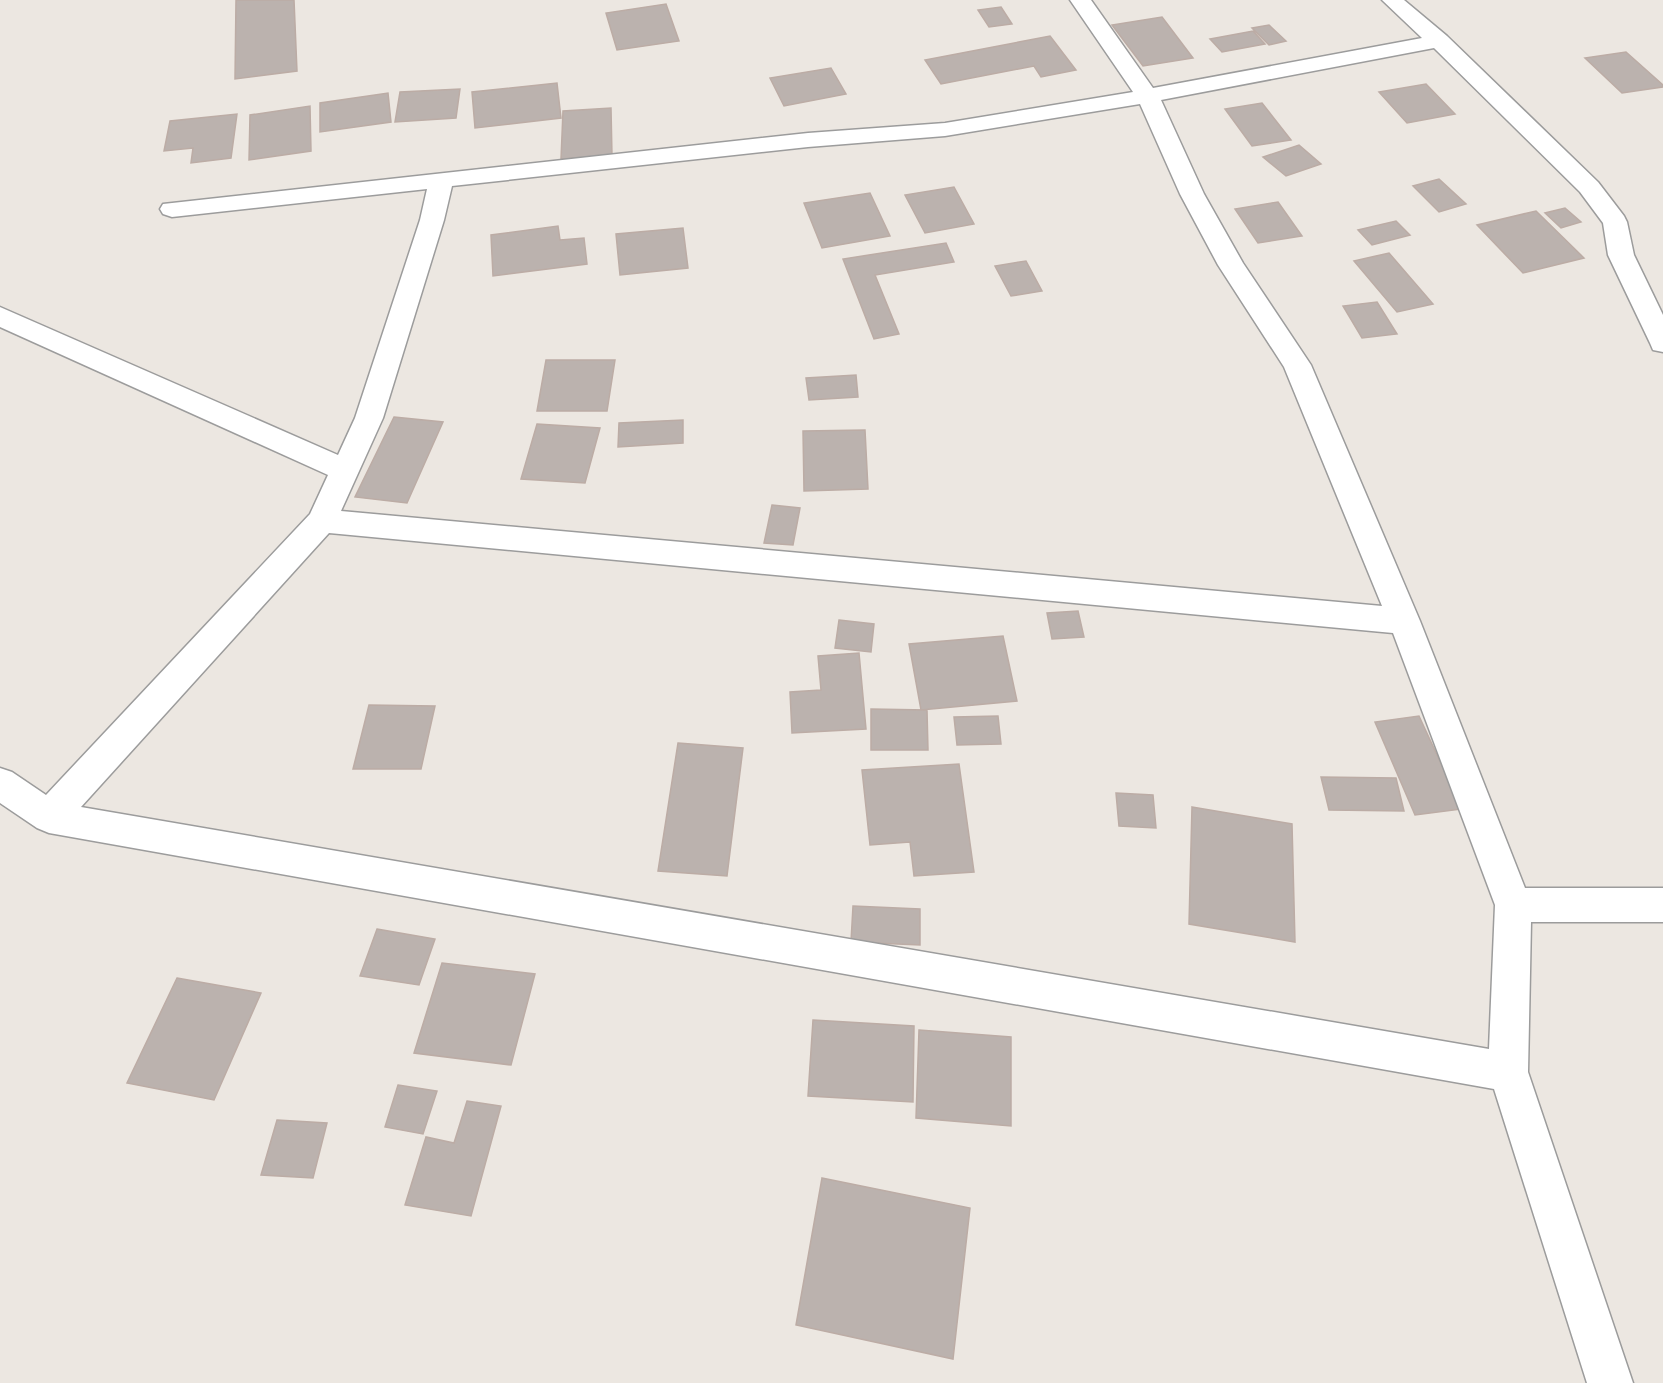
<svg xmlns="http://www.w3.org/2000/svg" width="1663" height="1383" viewBox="0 0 1663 1383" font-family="'IBM Plex Sans',sans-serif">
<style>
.building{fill:#bbb2ae;stroke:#bcaca5;stroke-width:1.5}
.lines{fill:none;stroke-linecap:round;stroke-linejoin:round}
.minor-casing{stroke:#9c9c9c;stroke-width:3}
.minor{fill:#fff;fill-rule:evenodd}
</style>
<rect width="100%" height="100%" fill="#ece7e1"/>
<path class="building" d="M 236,0 L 294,0 L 297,71 L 235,79 Z
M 666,4 L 679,41 L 617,50 L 606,13 Z
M 1001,7 L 1012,24 L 989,27 L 978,10 Z
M 1162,17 L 1193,58 L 1143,66 L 1112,25 Z
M 1269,25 L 1286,41 L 1269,45 L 1252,28 Z
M 1253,31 L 1265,44 L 1222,52 L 1210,39 Z
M 1050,36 L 1076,70 L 1041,77 L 1034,66 L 941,84 L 925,60 Z
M 1626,52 L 1663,85 L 1663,87 L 1622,93 L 1585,58 Z
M 831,68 L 846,94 L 784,106 L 770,78 Z
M 557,83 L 561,118 L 475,128 L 472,92 Z
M 1426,84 L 1455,114 L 1407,123 L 1379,92 Z
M 460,89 L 456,118 L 395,122 L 400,92 Z
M 388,93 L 391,122 L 320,132 L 320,103 Z
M 1262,103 L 1291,140 L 1252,146 L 1225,109 Z
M 310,106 L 311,151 L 249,160 L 250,115 Z
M 611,108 L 612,156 L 561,159 L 563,111 Z
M 237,114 L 231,158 L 191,163 L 193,148 L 164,151 L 170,121 Z
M 1299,145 L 1321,164 L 1286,176 L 1263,157 Z
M 1439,179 L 1466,204 L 1439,212 L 1413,186 Z
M 954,187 L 974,224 L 925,233 L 905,195 Z
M 870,193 L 890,236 L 822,248 L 804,203 Z
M 1278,202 L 1302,236 L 1258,243 L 1235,209 Z
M 1565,208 L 1581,222 L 1561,228 L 1545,213 Z
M 1536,211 L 1584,258 L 1523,273 L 1477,225 Z
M 1396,221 L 1410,235 L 1372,245 L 1358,230 Z
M 558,226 L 560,240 L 584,238 L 587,264 L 493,276 L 491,235 Z
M 683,228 L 688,268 L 620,275 L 616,234 Z
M 946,243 L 954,262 L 875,275 L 899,334 L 874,339 L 843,259 Z
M 1389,253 L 1433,304 L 1397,312 L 1354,261 Z
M 1026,261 L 1042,291 L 1011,296 L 995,266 Z
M 1377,302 L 1397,334 L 1362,338 L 1343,306 Z
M 546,360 L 615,360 L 607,411 L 537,411 Z
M 856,375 L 858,397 L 809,400 L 806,378 Z
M 394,417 L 443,422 L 407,503 L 355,497 Z
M 683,420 L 683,443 L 618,447 L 619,423 Z
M 537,424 L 600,428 L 585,483 L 521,479 Z
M 865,430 L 868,489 L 804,491 L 803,431 Z
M 772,505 L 800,508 L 793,545 L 764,543 Z
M 1078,611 L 1084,637 L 1052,639 L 1047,613 Z
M 839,620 L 874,624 L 871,652 L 835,648 Z
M 1003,636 L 1017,701 L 921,710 L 909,644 Z
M 859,653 L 866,729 L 792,733 L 790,692 L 821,690 L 818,656 Z
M 369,705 L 435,706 L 421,769 L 353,769 Z
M 871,709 L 927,710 L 928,750 L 871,750 Z
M 998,716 L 1001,744 L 957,745 L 954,717 Z
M 1419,716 L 1462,809 L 1415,815 L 1375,722 Z
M 678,743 L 743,748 L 727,876 L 658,871 Z
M 959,764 L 974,872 L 914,876 L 910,842 L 870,845 L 862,770 Z
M 1321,777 L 1396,778 L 1404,811 L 1329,810 Z
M 1116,793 L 1153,795 L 1156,828 L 1119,826 Z
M 1192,807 L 1292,824 L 1295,942 L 1189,924 Z
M 853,906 L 920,909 L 920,945 L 851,942 Z
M 377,929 L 435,939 L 419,985 L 360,976 Z
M 442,963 L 535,974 L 511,1065 L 414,1053 Z
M 177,978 L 261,993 L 214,1100 L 127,1083 Z
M 813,1020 L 914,1026 L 913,1102 L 808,1096 Z
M 919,1030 L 1011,1037 L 1011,1126 L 916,1118 Z
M 398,1085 L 437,1091 L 423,1134 L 385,1127 Z
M 467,1101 L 501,1106 L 471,1216 L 405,1205 L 426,1137 L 454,1143 Z
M 277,1120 L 327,1123 L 313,1178 L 261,1175 Z
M 822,1178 L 970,1208 L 953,1359 L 796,1325 Z"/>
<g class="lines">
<defs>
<path id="minor" d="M 1070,0 L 1091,0 L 1153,88 L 1422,38 L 1382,0 L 1404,0 L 1447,36 L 1598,182 L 1624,216 L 1627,222 L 1634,255 L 1663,315 L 1663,352 L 1653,350 L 1650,343 L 1608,255 L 1603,223 L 1580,192 L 1434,48 L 1161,100 L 1204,194 L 1243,263 L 1311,365 L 1420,621 L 1525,888 L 1663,888 L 1663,922 L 1531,922 L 1528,1072 L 1633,1383 L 1587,1383 L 1494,1089 L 49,833 L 37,828 L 0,803 L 0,768 L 12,772 L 46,795 L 310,514 L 328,475 L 0,327 L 0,307 L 338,455 L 355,418 L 420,220 L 427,189 L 172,217 L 163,214 L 160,209 L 163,204 L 808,133 L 945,123 L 1133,92 ZM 1140,104 L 1180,194 L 1218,265 L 1284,367 L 1382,606 L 341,511 L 383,418 L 444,220 L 452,186 L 808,147 L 945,136 ZM 329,533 L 1393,633 L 1495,905 L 1489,1049 L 81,807 Z"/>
</defs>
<use href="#minor" class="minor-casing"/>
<use href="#minor" class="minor"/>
</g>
</svg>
